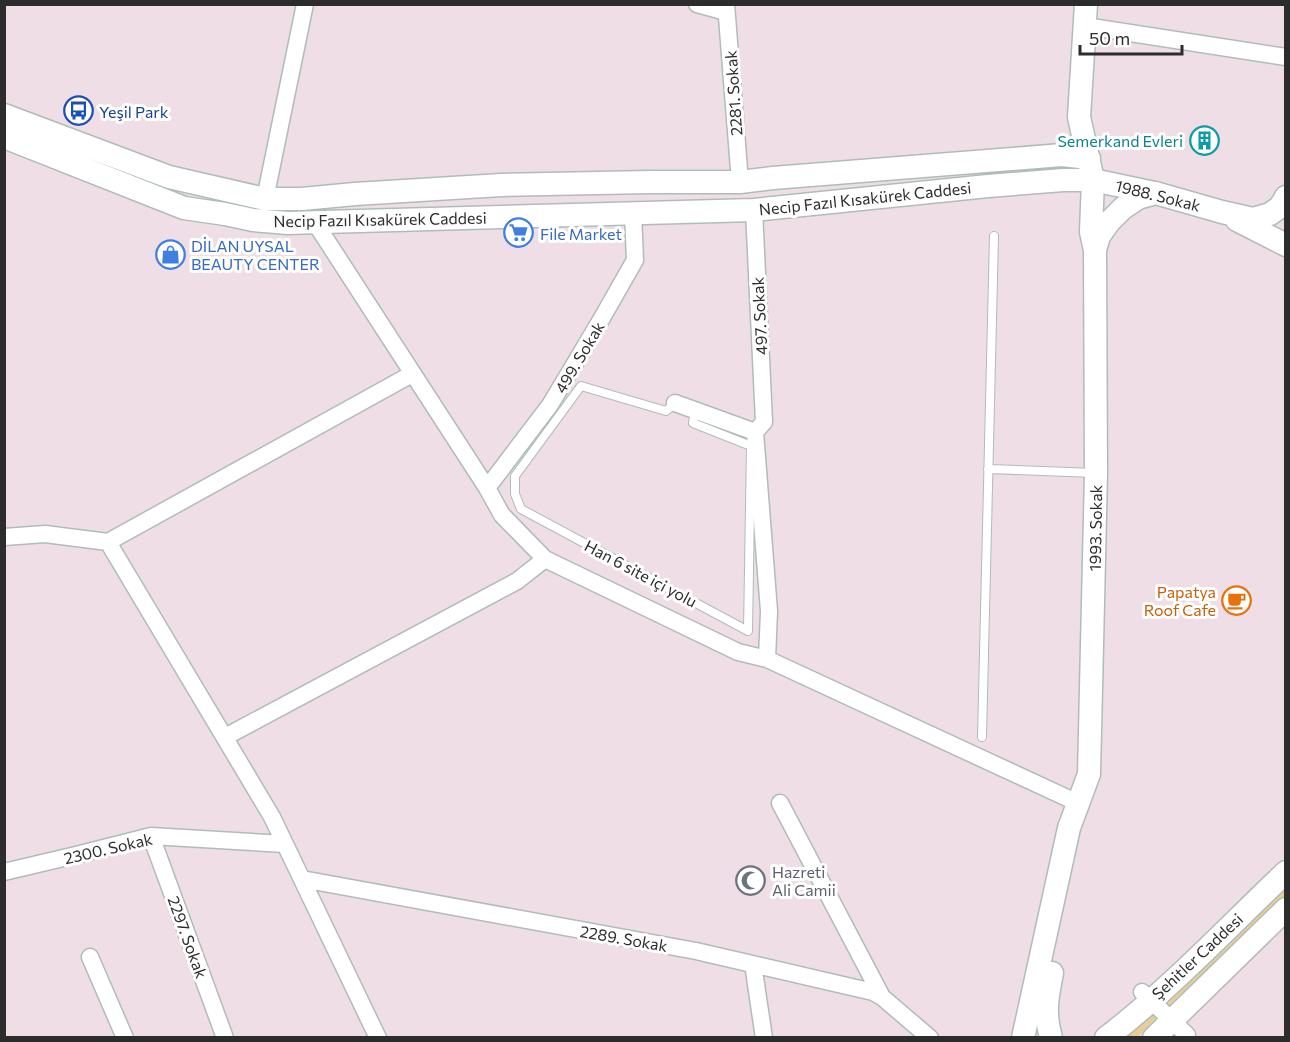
<svg xmlns="http://www.w3.org/2000/svg" width="1290" height="1042" viewBox="0 0 1290 1042" font-family="Commissioner,sans-serif">
<style>
.green{fill:#ebcc95}
.lines{fill:none;stroke-linecap:round;stroke-linejoin:round}
.lane-casing{stroke:#aebdba;stroke-width:10}
.street-casing{stroke:#aebdba;stroke-width:19}
.secondary-casing{stroke:#aebdba;stroke-width:25}
.lane{stroke:#fff;stroke-width:8}
.street{stroke:#fff;stroke-width:16}
.secondary{stroke:#fff;stroke-width:22}
.labels{text-anchor:middle;dominant-baseline:central;stroke-width:6;stroke-linejoin:round;paint-order:stroke}
.street-label{font-size:16px;fill:#2c2c2c;stroke:#fff}
.transit-label{font-size:16px;fill:#164399;stroke:#fff;text-anchor:start}
.culture-label{font-size:16px;fill:#0d838f;stroke:#fff;text-anchor:end}
.shop-label{font-size:16px;fill:#366cbe;stroke:#fff;text-anchor:start}
.food-label{font-size:16px;fill:#c56008;stroke:#fff;text-anchor:end}
.worship-label{font-size:16px;fill:#5b616d;stroke:#fff;text-anchor:start}
</style>
<rect width="100%" height="100%" fill="#efdee6"/>
<path class="green" d="M 1285,887 L 1285,896 L 1154,1020 L 1138,1037 L 1123,1038 Z"/>
<g class="lines">
<defs>
<path id="lane" d="M 675,403 L 666,411 L 581,386 L 515,476 L 515,494 L 521,509 L 748,631 L 751,446 L 693,423 L 695,410
M 988,469 L 1095,473
M 982,737 L 994,236"/>
<path id="street" d="M 697,4 L 726,12
M 726,4 L 740,182
M 1085,26 L 1286,57
M 265,199 L 305,4
M 314,221 L 487,488 L 502,515 L 545,559 L 738,652 L 767,659 L 1078,803
M 675,403 L 755,432 L 764,422 L 754,210
M 755,432 L 769,611 L 767,659
M 487,488 L 550,405 L 602,318 L 635,260 L 633,213
M 4,537 L 45,534 L 108,542 L 272,817 L 378,1038
M 108,542 L 412,374
M 225,737 L 517,581 L 545,559
M 780,803 L 882,997
M 151,836 L 225,1038
M 4,872 L 76,855 L 151,836 L 285,844
M 302,879 L 696,951 L 873,992 L 882,997 L 930,1038
M 90,957 L 125,1038
M 753,964 L 764,1038
M 1142,992 L 1187,1035"/>
<path id="secondary" d="M 1086,4 L 1079,117 L 1093,180 L 1091,232 L 1095,250 L 1099,236 L 1109,222 L 1123,208 L 1138,198 L 1156,193
M 4,115 L 169,177 L 265,199 L 302,199 L 355,194 L 501,185 L 650,182 L 740,182 L 773,178 L 1062,155 L 1089,158
M 4,137 L 184,208 L 225,214 L 253,220 L 288,223 L 754,210 L 988,186 L 1063,180 L 1093,180 L 1159,194 L 1222,212 L 1253,219 L 1270,214 L 1280,207 L 1286,197
M 1237,220 L 1286,245
M 1023,1038 L 1069,828 L 1089,774 L 1096,473 L 1095,250
M 1051,1038 C 1044,1013 1047,998 1052,973
M 1106,1038 C 1171,988 1227,928 1286,872
M 1154,1038 L 1286,909"/>
</defs>
<use href="#lane" class="lane-casing"/>
<use href="#street" class="street-casing"/>
<use href="#secondary" class="secondary-casing"/>
<use href="#lane" class="lane"/>
<use href="#street" class="street"/>
<use href="#secondary" class="secondary"/>
</g>
<defs>
<symbol id="bus-ring" viewBox="-11 -11 22 22"><circle r="9.5" fill="#fff" stroke="#1a4fb4" stroke-width="1.5"/><path d="M-5-6H5V4H4V6H2V4H-2V6H-4V4H-5ZM-3.5-4V0h7V-4ZM-3.5 1.2v1.5H-2V1.2ZM2 1.2v1.5H3.5V1.2Z" fill="#1a4fb4"/></symbol>
<symbol id="building-ring" viewBox="-11 -11 22 22"><circle r="9.5" fill="#fff" stroke="#0f9aa8" stroke-width="1.5"/><path d="M-4-6H4V6H1V3H-1V6H-4ZM-2.5-4.3h1.7v1.8h-1.7ZM.8-4.3h1.7v1.8H.8ZM-2.5-1h1.7V.8h-1.7ZM.8-1h1.7V.8H.8Z" fill="#0f9aa8"/></symbol>
<symbol id="supermarket-ring" viewBox="-11 -11 22 22"><circle r="9.5" fill="#fff" stroke="#3f7fe0" stroke-width="1.5"/><path d="M-6-5.5h2.5l.6 2H6L4.5 2H-2.5L-4.4-4H-6ZM-1.5 3.2a1.3 1.3 0 1 0 .1 0ZM3 3.2a1.3 1.3 0 1 0 .1 0Z" fill="#3f7fe0"/></symbol>
<symbol id="shop-ring" viewBox="-11 -11 22 22"><circle r="9.5" fill="#fff" stroke="#3f7fe0" stroke-width="1.5"/><path d="M-5-2.5h2.3a2.7 3.5 0 0 1 5.4 0H5L5.5 6h-11ZM-1.5-2.5h3a1.5 2.3 0 0 0-3 0Z" fill="#3f7fe0"/></symbol>
<symbol id="cafe-ring" viewBox="-11 -11 22 22"><circle r="9.5" fill="#fff" stroke="#e8710a" stroke-width="1.5"/><path d="M-5.5-4.5H6V0H3Q3 3.5 0 3.5H-2.5Q-5.5 3.5-5.5 0ZM3-3.2v2h1.7v-2ZM-6 4.5H4V6H-6Z" fill="#e8710a"/></symbol>
<symbol id="mosque-ring" viewBox="-11 -11 22 22"><circle r="9.5" fill="#fff" stroke="#6b7280" stroke-width="1.5"/><path d="M3.5-4.9A6 6 0 1 0 3.5 4.9A5 5 0 1 1 3.5-4.9Z" fill="#6b7280"/></symbol>
</defs>
<g fill-rule="evenodd">
<use href="#bus-ring" x="62" y="94" width="33" height="33"/>
<use href="#building-ring" x="1188" y="124" width="33" height="33"/>
<use href="#supermarket-ring" x="502" y="216" width="33" height="33"/>
<use href="#shop-ring" x="154" y="238" width="33" height="33"/>
<use href="#cafe-ring" x="1220" y="584" width="33" height="33"/>
<use href="#mosque-ring" x="734" y="864" width="33" height="33"/>
</g>
<g class="labels">
<g class="street-label">
<text transform="translate(733 93) rotate(-94)">2281. Sokak</text>
<text transform="translate(1158 195) rotate(14)">1988. Sokak</text>
<text transform="translate(865 198) rotate(-6)">Necip Fazıl Kısakürek Caddesi</text>
<text transform="translate(380 219) rotate(-1)">Necip Fazıl Kısakürek Caddesi</text>
<text transform="translate(759 316) rotate(-93)">497. Sokak</text>
<text transform="translate(579 357) rotate(-59)">499. Sokak</text>
<text transform="translate(1095 528) rotate(-89)">1993. Sokak</text>
<text transform="translate(641 573) rotate(28)">Han 6 site içi yolu</text>
<text transform="translate(108 848) rotate(-13)">2300. Sokak</text>
<text transform="translate(188 937) rotate(70)">2297. Sokak</text>
<text transform="translate(624 938) rotate(10)">2289. Sokak</text>
<text transform="translate(1197 956) rotate(-43)">Şehitler Caddesi</text>
</g>
<g class="transit-label">
<text x="99" y="111">Yeşil Park</text>
</g>
<g class="culture-label">
<text x="1183" y="140">Semerkand Evleri</text>
</g>
<g class="shop-label">
<text x="540" y="233">File Market</text>
<text x="191" y="245">DİLAN UYSAL<tspan x="191" dy="18">BEAUTY CENTER</tspan></text>
</g>
<g class="food-label">
<text x="1216" y="591">Papatya<tspan x="1216" dy="18">Roof Cafe</tspan></text>
</g>
<g class="worship-label">
<text x="772" y="871">Hazreti<tspan x="772" dy="18">Ali Camii</tspan></text>
</g>
</g>
<rect width="1290" height="1042" fill="none" stroke="#2c2c2c" stroke-width="12"/>
<path d="M1080 45v9h102v-9" fill="none" stroke="#2c2c2c" stroke-width="3"/>
<text x="1089" y="45" font-size="18" fill="#2c2c2c" stroke="#ffffff" stroke-width="4.5" paint-order="stroke">50 m</text>
</svg>
